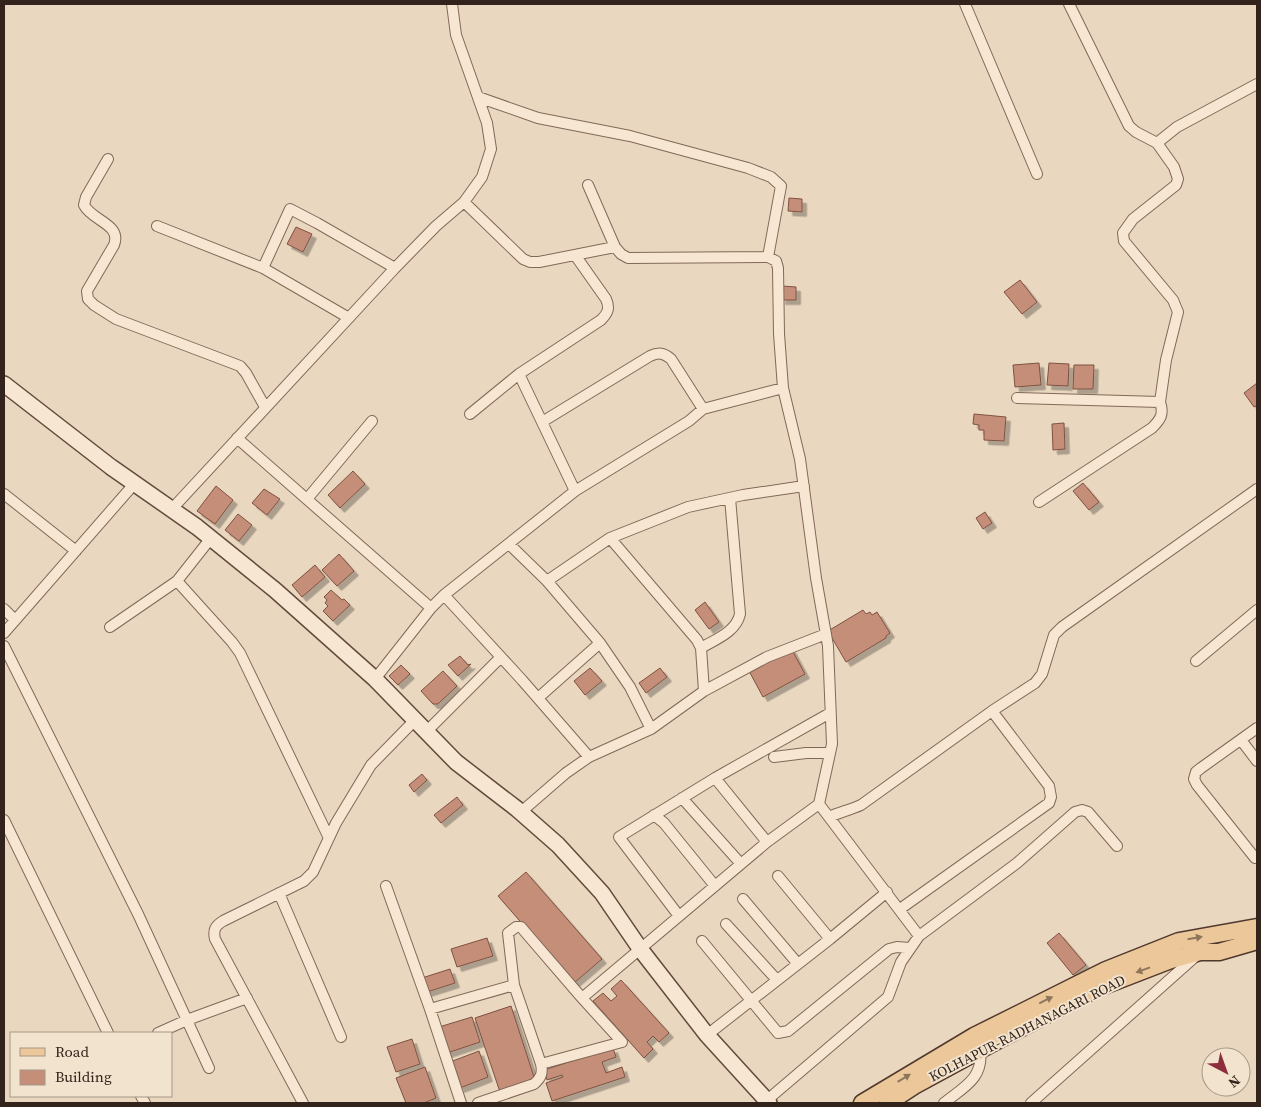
<svg xmlns="http://www.w3.org/2000/svg" width="1261" height="1107" viewBox="0 0 1261 1107" font-family="'Source Serif 4',serif">
<style>
.building{fill:#c58e78;stroke:#7e5141;filter:url(#shadow)}
.lines{fill:none;stroke-linecap:round;stroke-linejoin:round}
.street-casing{stroke:#816959;stroke-width:12}
.secondary-casing{stroke:#634a3c;stroke-width:18}
.primary-casing{stroke:#4f382d;stroke-width:19}
.street{stroke:#f6e6d2;stroke-width:10}
.secondary{stroke:#f6e6d2;stroke-width:15}
.primary{stroke:#ebc799;stroke-width:16}
.oneway{fill:#8e765a}
.labels{text-anchor:middle;dominant-baseline:central;stroke-width:4;stroke-linejoin:round;paint-order:stroke}
.street-label{font-size:14px;fill:#32241c;stroke:#f2e3ce}
</style>
<defs>
<filter id="shadow"><feDropShadow dx="4.5" dy="4.5" stdDeviation="0" flood-color="#0004"/></filter>
</defs>
<rect width="100%" height="100%" fill="#ead7bf"/>
<path class="building" d="M 789,198 L 802,199 L 802,212 L 788,211 Z
M 296,227 L 312,234 L 303,252 L 287,244 Z
M 1020,280 L 1037,302 L 1022,314 L 1004,292 Z
M 782,286 L 796,287 L 796,300 L 781,300 Z
M 1039,363 L 1041,385 L 1015,387 L 1013,365 Z
M 1049,363 L 1069,364 L 1068,386 L 1047,385 Z
M 1074,365 L 1094,365 L 1093,389 L 1073,389 Z
M 1257,383 L 1257,405 L 1254,407 L 1244,393 Z
M 974,414 L 1006,417 L 1004,441 L 984,440 L 984,430 L 979,430 L 979,425 L 973,424 Z
M 1064,423 L 1065,449 L 1053,450 L 1052,424 Z
M 353,471 L 365,484 L 340,508 L 328,495 Z
M 1083,483 L 1099,502 L 1089,510 L 1073,491 Z
M 216,486 L 233,500 L 215,524 L 197,511 Z
M 264,489 L 280,499 L 267,515 L 252,503 Z
M 985,512 L 992,523 L 983,529 L 976,518 Z
M 238,514 L 252,525 L 239,541 L 225,530 Z
M 339,554 L 354,571 L 337,586 L 322,570 Z
M 315,565 L 325,577 L 302,597 L 292,585 Z
M 331,590 L 342,600 L 344,599 L 350,605 L 333,621 L 323,611 L 328,606 L 325,603 L 327,600 L 324,597 Z
M 705,602 L 719,622 L 709,629 L 695,610 Z
M 863,610 L 866,614 L 870,612 L 872,615 L 877,612 L 890,633 L 886,636 L 886,638 L 846,662 L 828,631 Z
M 791,648 L 805,674 L 763,697 L 749,671 Z
M 460,656 L 468,665 L 471,664 L 458,676 L 448,665 Z
M 401,665 L 410,674 L 398,685 L 389,676 Z
M 590,668 L 602,681 L 585,695 L 574,681 Z
M 660,668 L 667,677 L 646,693 L 639,683 Z
M 443,671 L 457,686 L 438,704 L 433,704 L 421,691 Z
M 422,774 L 427,780 L 414,792 L 409,785 Z
M 457,797 L 463,805 L 441,823 L 434,815 Z
M 526,872 L 602,959 L 574,983 L 498,896 Z
M 1059,933 L 1086,965 L 1073,975 L 1047,943 Z
M 487,938 L 493,956 L 457,967 L 451,949 Z
M 450,969 L 455,983 L 427,992 L 422,978 Z
M 621,980 L 669,1033 L 659,1042 L 653,1036 L 647,1042 L 653,1049 L 644,1058 L 593,1001 L 603,993 L 611,1001 L 617,996 L 611,989 Z
M 511,1006 L 535,1080 L 500,1092 L 475,1018 Z
M 472,1017 L 480,1042 L 447,1053 L 439,1027 Z
M 412,1039 L 420,1064 L 396,1072 L 387,1047 Z
M 613,1048 L 616,1057 L 602,1062 L 606,1073 L 622,1067 L 625,1077 L 552,1101 L 546,1083 L 563,1077 L 562,1075 L 547,1080 L 544,1070 Z
M 479,1051 L 488,1077 L 460,1088 L 450,1062 Z
M 425,1067 L 436,1098 L 424,1103 L 406,1103 L 396,1078 Z"/>
<g class="lines">
<defs>
<path id="street" d="M 965,4 L 1037,174
M 1069,4 L 1129,126 L 1136,132 L 1157,143 L 1177,127 L 1257,84
M 478,97 L 538,118 L 630,136 L 748,168 L 771,177 L 781,186 L 768,257
M 1157,143 L 1174,167 L 1178,179 L 1176,185 L 1133,219 L 1123,233 L 1124,241 L 1173,300 L 1178,312 L 1166,360 L 1160,402
M 108,159 L 86,197 L 84,205 C 92,221 122,224 114,245 L 87,291 L 88,299 L 94,305 L 116,319 L 240,366 L 246,373 L 265,407
M 464,202 L 523,259 L 530,262 L 539,262 L 615,247
M 157,226 L 263,268 L 349,318
M 263,268 L 290,209 L 317,223 L 395,268
M 519,374 L 575,491
M 1017,398 L 1160,402 C 1164,414 1161,419 1152,428 L 1039,502
M 470,414 L 519,374 L 601,320 C 608,313 610,308 606,299 L 575,255
M 542,422 L 650,356 C 659,352 664,353 671,359 L 703,409
M 237,438 L 431,608
M 4,494 L 76,551
M 307,499 L 372,421
M 171,510 L 395,268 L 436,226 L 464,202 L 482,177 L 491,149 L 487,123 L 456,35 L 452,4
M 610,538 L 697,640 L 701,648 L 704,691
M 509,544 L 547,581 L 610,538 L 688,507 L 743,495 L 804,486
M 177,581 L 232,642 L 240,653 L 329,838
M 547,581 L 600,643 L 630,687 L 651,729
M 444,595 L 522,680 L 589,757
M 4,609 L 15,620
M 110,627 L 177,581 L 211,538
M 4,633 L 135,483
M 4,646 L 138,914 L 209,1068
M 701,648 C 716,639 736,632 740,614 L 730,498
M 1196,661 L 1257,610
M 375,679 L 431,608 L 444,595 L 575,491 L 689,421 L 703,409 L 783,388
M 538,698 L 600,643
M 426,732 L 501,657
M 1241,740 L 1257,761
M 774,757 L 806,753 L 830,753
M 715,778 L 767,842
M 682,798 L 741,864
M 819,804 L 919,936 L 1017,863 L 1075,812 L 1082,810 L 1088,812 L 1117,846
M 521,812 L 566,773 L 589,757 L 651,729 L 704,691 L 767,657 L 826,634
M 654,815 L 664,823 L 715,886
M 829,817 C 840,812 850,810 861,805 L 992,711 L 1035,683 L 1042,674 L 1054,635 L 1062,627 L 1257,489
M 4,820 L 108,1033
M 1255,858 L 1197,785 L 1194,779 L 1196,772 L 1201,768 L 1257,728
M 778,876 L 830,939
M 386,886 L 430,1009 L 461,1103
M 279,893 L 341,1037
M 743,899 L 798,964
M 900,909 L 1049,803 L 1051,797 L 1049,786 L 992,711
M 679,916 L 619,837 L 715,778 L 830,713
M 726,924 L 777,980
M 516,927 L 521,927 L 526,933 L 582,998 L 622,1042 L 541,1064 L 514,985 L 508,933 Z
M 702,941 L 778,1033 L 788,1031 L 889,949 L 897,947 L 909,948
M 582,998 L 767,842 L 819,804 L 832,744 L 828,646 L 816,578 L 800,459 L 783,388 L 779,334 L 778,268 L 776,261 L 768,257 L 628,258 L 621,254 L 615,247 L 588,185
M 430,1009 L 514,985
M 158,1033 L 187,1020 L 247,998
M 707,1035 L 830,939 L 887,892
M 141,1096 L 145,1103
M 766,1101 L 888,997 L 901,962 L 919,936
M 303,1103 L 215,939 C 213,930 215,926 223,921 L 304,881 L 313,872 L 336,823 L 371,765 L 415,720
M 478,1103 L 534,1084 C 541,1078 543,1073 541,1064
M 944,1103 C 964,1087 984,1078 980,1050
M 1031,1103 L 1196,956"/>
<path id="secondary" d="M 4,384 L 111,467 L 197,527 L 275,590 L 375,679 L 456,762 L 517,809 L 558,845 L 602,893 L 641,950 L 707,1035 L 769,1103"/>
<path id="primary" d="M 862,1103 L 974,1036 L 1106,970 L 1179,941 L 1257,927
M 888,1103 L 914,1086 L 1006,1036 L 1096,989 L 1171,960 L 1200,952 L 1219,952 L 1257,941"/>
</defs>
<use href="#street" class="street-casing"/>
<use href="#secondary" class="secondary-casing"/>
<use href="#primary" class="primary-casing"/>
<use href="#street" class="street"/>
<use href="#secondary" class="secondary"/>
<use href="#primary" class="primary"/>
</g>
<defs><path id="oneway-solid" d="M-6-.8H1V-3.2L6.5 0L1 3.2V.8H-6Z" transform="scale(1.25)"/></defs>
<g class="oneway">
<use href="#oneway-solid" transform="translate(1195 938) rotate(-10)"/>
<use href="#oneway-solid" transform="translate(1143 970) rotate(160)"/>
<use href="#oneway-solid" transform="translate(1046 1000) rotate(-26)"/>
<use href="#oneway-solid" transform="translate(904 1078) rotate(-31)"/>
</g>
<g class="labels">
<g class="street-label">
<text transform="translate(1027 1028) rotate(-27)">KOLHAPUR-RADHANAGARI ROAD</text>
</g>
</g>
<rect width="1261" height="1107" fill="none" stroke="#32241c" stroke-width="10"/>
<rect x="10" y="1032" width="162" height="65" fill="#f2e3ce" stroke="#a59787"/>
<rect x="20" y="1048" width="25" height="8" fill="#ebc799" stroke="#a59787"/>
<text x="55" y="1057" font-size="15" fill="#32241c">Road</text>
<rect x="20" y="1070" width="25" height="15" fill="#c58e78" stroke="#a59787"/>
<text x="55" y="1082" font-size="15" fill="#32241c">Building</text>
<g transform="translate(1226 1072) rotate(139)"><circle r="24" fill="#f2e3ce" stroke="#a59787"/>
<path d="M0-4L9 19L0 12L-9 19Z" fill="#8c2e3b"/>
<text y="-8" font-size="14" font-weight="bold" text-anchor="middle" fill="#32241c">N</text>
</g>
</svg>
